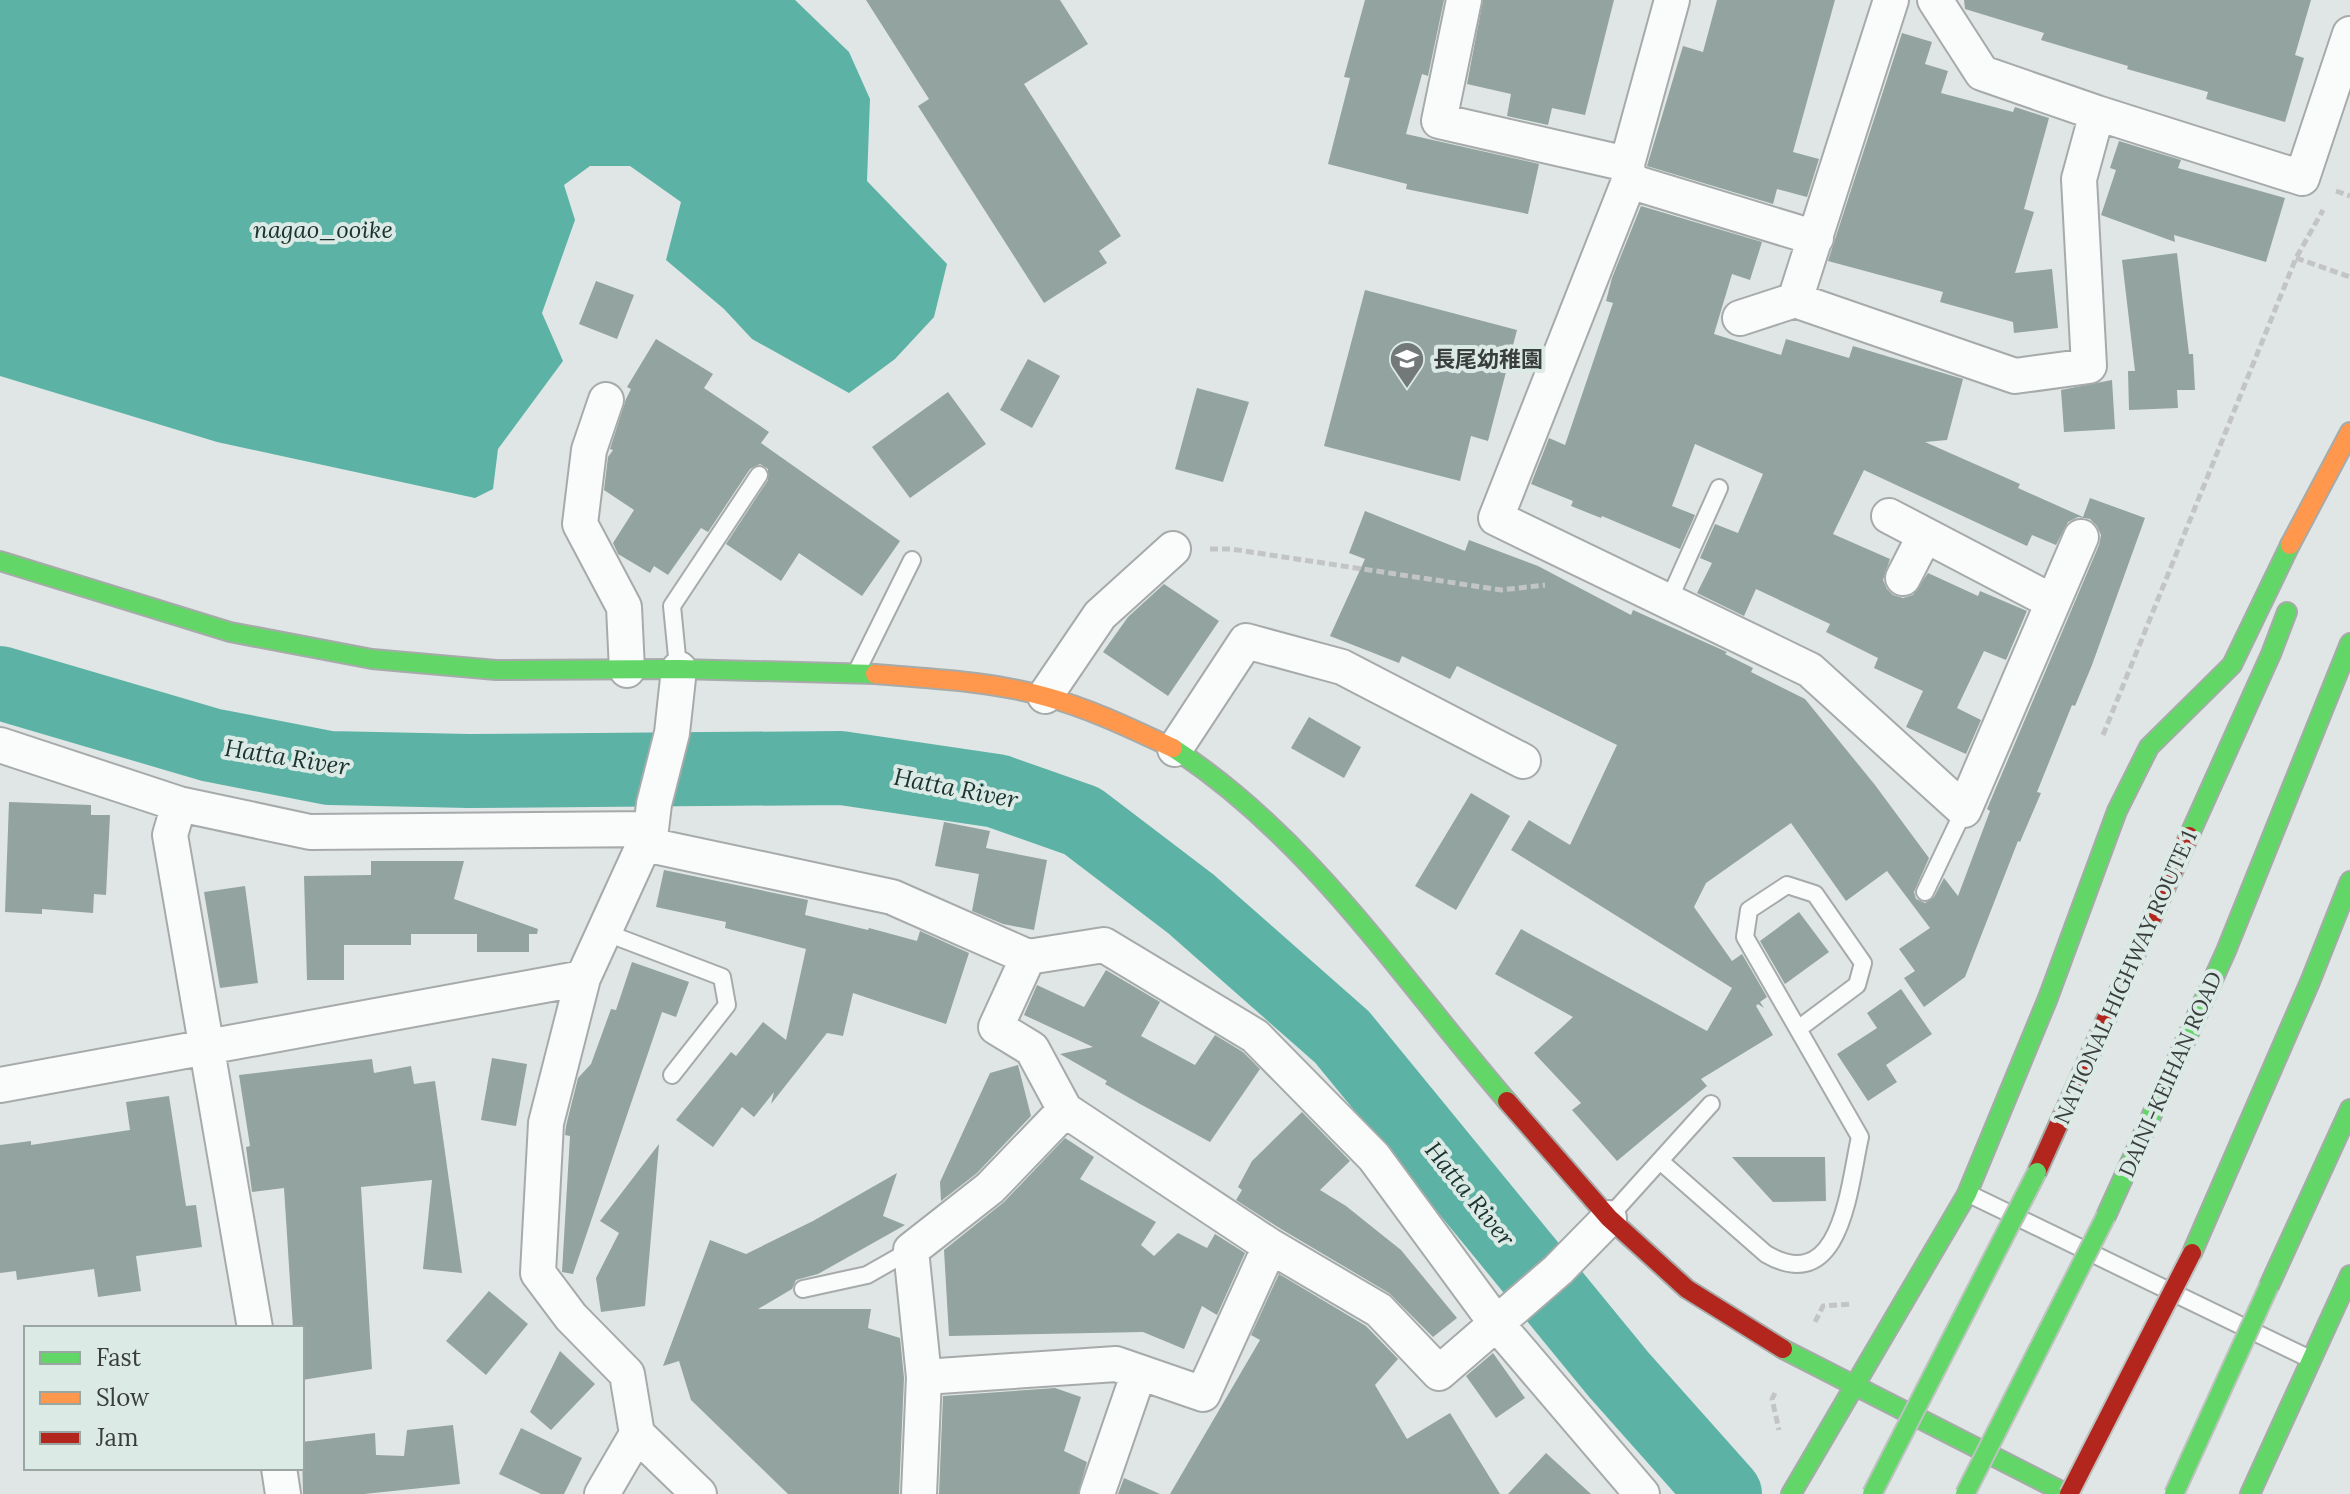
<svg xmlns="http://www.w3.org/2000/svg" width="2350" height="1494" viewBox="0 0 2350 1494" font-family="Lora,'Noto Sans JP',serif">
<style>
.water{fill:#5db2a6}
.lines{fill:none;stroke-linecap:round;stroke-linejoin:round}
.river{stroke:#5db2a6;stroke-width:74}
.building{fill:#92a3a0}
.lane-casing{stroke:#a6abaa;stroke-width:20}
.street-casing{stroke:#a6abaa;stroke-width:38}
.fast-casing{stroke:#a6abaa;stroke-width:22}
.slow-casing{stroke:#a6abaa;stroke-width:22}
.jam-casing{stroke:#a6abaa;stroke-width:22}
.path{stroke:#c2c5c4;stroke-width:5;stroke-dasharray:8 4;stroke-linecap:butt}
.lane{stroke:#fafbfb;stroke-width:16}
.street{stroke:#fafbfb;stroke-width:34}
.fast{stroke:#63d668;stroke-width:18}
.slow{stroke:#ff974d;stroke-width:18}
.jam{stroke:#b3261e;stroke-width:18}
.fast-bridge-casing{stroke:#bdc1c0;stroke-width:22;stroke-linecap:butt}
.jam-bridge-casing{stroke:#bdc1c0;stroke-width:22;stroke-linecap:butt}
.fast-bridge{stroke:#63d668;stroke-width:18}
.jam-bridge{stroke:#b3261e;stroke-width:18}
.labels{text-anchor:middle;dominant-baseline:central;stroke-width:8;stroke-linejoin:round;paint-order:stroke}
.poi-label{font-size:22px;font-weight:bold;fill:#393e3d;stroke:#dceae6;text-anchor:start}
.street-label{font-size:22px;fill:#393e3d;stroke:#dceae6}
.water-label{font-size:24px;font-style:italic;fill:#19322d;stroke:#dceae6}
</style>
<rect width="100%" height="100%" fill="#e0e6e5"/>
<path class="water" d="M 0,0 L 795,0 L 849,52 L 870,99 L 867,181 L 947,264 L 934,317 L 895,359 L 849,393 L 752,339 L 724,309 L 666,260 L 681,202 L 630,166 L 590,166 L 564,185 L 575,220 L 542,313 L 563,361 L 498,449 L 493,489 L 475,498 L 217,442 L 0,376 Z"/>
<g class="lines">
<path class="river" d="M 0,683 L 211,745 L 329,768 L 469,771 L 841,768 L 997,791 L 1082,821 L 1191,904 L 1342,1037 L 1619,1375 L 1725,1494"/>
</g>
<path class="building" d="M 866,0 L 1060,0 L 1088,44 L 1024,84 L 1121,236 L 1099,251 L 1107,263 L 1044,303 L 918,106 L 929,99 Z
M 1365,0 L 1444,0 L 1428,76 L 1422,74 L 1406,134 L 1539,164 L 1528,214 L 1406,189 L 1407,184 L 1328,164 L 1350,78 L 1344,77 Z
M 1483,0 L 1614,0 L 1585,115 L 1552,108 L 1548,125 L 1507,116 L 1511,94 L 1467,84 Z
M 1717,0 L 1835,0 L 1793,152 L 1819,159 L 1807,197 L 1777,189 L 1773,204 L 1647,166 L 1683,46 L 1703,52 Z
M 1964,0 L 2311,0 L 2295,55 L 2304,58 L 2285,122 L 2206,99 L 2208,92 L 2127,69 L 2128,66 L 2041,40 L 2044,33 L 1965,9 Z
M 1902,33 L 1932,42 L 1925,64 L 1948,71 L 1941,93 L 2013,112 L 2015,107 L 2049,118 L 2024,209 L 2034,212 L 2015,273 L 2052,269 L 2058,328 L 2014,333 L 2013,322 L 1940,302 L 1943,292 L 1828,261 Z
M 2119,141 L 2181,160 L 2178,168 L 2285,198 L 2266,262 L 2174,235 L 2175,242 L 2101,215 L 2116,170 L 2110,168 Z
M 1641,206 L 1762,242 L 1750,280 L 1732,274 L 1714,334 L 1781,355 L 1786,339 L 1849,358 L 1853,346 L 1963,379 L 1947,440 L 1925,442 L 2020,484 L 2018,488 L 2083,517 L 2090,498 L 2145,518 L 2092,665 L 2075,706 L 2072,705 L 2037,792 L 2041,793 L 2020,842 L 2018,841 L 1965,977 L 1924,1007 L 1904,978 L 1915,971 L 1899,949 L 1930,928 L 1887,871 L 1846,901 L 1791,823 L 1706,883 L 1694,907 L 1732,961 L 1742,954 L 1767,997 L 1760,1002 L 1764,1008 L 1758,1004 L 1756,1006 L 1773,1035 L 1701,1079 L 1707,1086 L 1617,1161 L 1572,1110 L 1581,1103 L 1534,1053 L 1573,1017 L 1495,974 L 1521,929 L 1707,1031 L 1732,988 L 1511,850 L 1529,820 L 1570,845 L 1617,745 L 1457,666 L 1450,679 L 1402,656 L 1399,663 L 1330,636 L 1365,559 L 1349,553 L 1365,511 L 1465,551 L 1469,540 L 1538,566 L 1631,615 L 1633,610 L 1727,652 L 1725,654 L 1753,668 L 1751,672 L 1805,699 L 1875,785 L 1929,858 L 1914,892 L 1916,899 L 1925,903 L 1934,897 L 1944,878 L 1958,896 L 1990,811 L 1987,809 L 2099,545 L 2101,535 L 2097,526 L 2090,519 L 2078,517 L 2068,522 L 2056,545 L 2032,535 L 2027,546 L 1864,470 L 1833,534 L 1890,559 L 1883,580 L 1887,589 L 1893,595 L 1903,598 L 1913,595 L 1928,573 L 1978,596 L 1980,591 L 2027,611 L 2006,660 L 1984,651 L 1957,708 L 1981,720 L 1966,754 L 1906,727 L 1923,691 L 1874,668 L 1878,658 L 1826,632 L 1830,624 L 1756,589 L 1744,616 L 1697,593 L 1712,563 L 1700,558 L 1715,524 L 1738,533 L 1763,474 L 1695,444 L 1672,506 L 1695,515 L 1680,549 L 1602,516 L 1601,518 L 1571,506 L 1573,501 L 1531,484 L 1549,438 L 1565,445 L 1613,303 L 1606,301 L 1612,278 Z
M 2177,253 L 2189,354 L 2193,354 L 2195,390 L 2177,390 L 2178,408 L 2129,410 L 2128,371 L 2135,371 L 2122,260 Z
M 596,281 L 634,295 L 617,339 L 579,324 Z
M 1365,290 L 1517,330 L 1488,441 L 1471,436 L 1460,481 L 1324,446 Z
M 656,339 L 713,374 L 704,388 L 769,432 L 761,443 L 900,541 L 862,596 L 799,553 L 781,581 L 726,544 L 768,480 L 768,469 L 760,464 L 750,469 L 708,532 L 701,528 L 668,575 L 654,566 L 650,573 L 618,554 L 613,543 L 634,510 L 604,490 L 608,457 L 613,450 L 610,449 L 626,399 L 631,389 L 627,387 Z
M 1028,359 L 1060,376 L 1032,428 L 1000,410 Z
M 2112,380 L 2115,429 L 2064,432 L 2061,390 Z
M 1197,388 L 1249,402 L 1223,482 L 1175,469 Z
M 948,392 L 986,444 L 910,498 L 872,447 Z
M 1164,584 L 1219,621 L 1168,696 L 1103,652 L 1128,617 Z
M 1309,717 L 1361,747 L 1344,778 L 1291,748 Z
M 1471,793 L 1510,816 L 1456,910 L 1415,886 Z
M 9,802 L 91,805 L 91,815 L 110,815 L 106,895 L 94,894 L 93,913 L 42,909 L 42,914 L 5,912 Z
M 944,822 L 990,831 L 986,848 L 1047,860 L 1034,930 L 1003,924 L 972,911 L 979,874 L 935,866 Z
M 371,861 L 464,861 L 454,899 L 538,929 L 537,934 L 529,934 L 529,952 L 477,952 L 477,934 L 411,934 L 411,945 L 344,945 L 344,980 L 307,980 L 304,876 L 371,875 Z
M 664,870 L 808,900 L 805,915 L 868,930 L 869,928 L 917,941 L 920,931 L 969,953 L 946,1024 L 853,993 L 843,1036 L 827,1033 L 771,1104 L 774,1092 L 754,1117 L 742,1107 L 713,1147 L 676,1120 L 731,1052 L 736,1056 L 763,1022 L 786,1040 L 806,949 L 725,928 L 726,922 L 656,907 Z
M 245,886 L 258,983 L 220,988 L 204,892 Z
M 1799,912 L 1829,952 L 1785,984 L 1760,941 Z
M 632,962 L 689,982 L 676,1017 L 662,1012 L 573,1274 L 562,1272 L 570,1136 L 565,1135 L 566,1126 L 578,1078 L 591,1064 L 611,1009 L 616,1010 Z
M 1106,970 L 1160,1002 L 1141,1036 L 1195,1065 L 1215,1035 L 1243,1052 L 1260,1069 L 1210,1142 L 1140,1104 L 1105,1084 L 1107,1081 L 1060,1054 L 1093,1047 L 1024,1015 L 1037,985 L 1084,1007 Z
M 1901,989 L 1932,1034 L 1886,1065 L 1897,1082 L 1868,1101 L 1837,1054 L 1877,1028 L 1867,1013 Z
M 492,1058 L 527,1064 L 516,1126 L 481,1120 Z
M 372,1059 L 374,1073 L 411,1066 L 414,1084 L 435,1081 L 462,1273 L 423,1269 L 432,1180 L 361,1187 L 372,1369 L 302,1380 L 302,1328 L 293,1328 L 284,1188 L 252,1192 L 246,1147 L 250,1146 L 239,1075 Z
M 1018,1065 L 1031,1116 L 977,1173 L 941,1201 L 940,1182 L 990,1073 Z
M 169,1096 L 186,1206 L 196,1205 L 202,1247 L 136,1256 L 141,1291 L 98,1297 L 94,1269 L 17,1280 L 16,1271 L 0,1273 L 0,1145 L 31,1141 L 31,1145 L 130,1130 L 126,1102 Z
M 1302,1112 L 1350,1161 L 1320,1190 L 1346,1206 L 1401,1250 L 1457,1318 L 1433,1337 L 1389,1293 L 1281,1229 L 1236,1200 L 1242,1190 L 1238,1187 L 1252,1161 Z
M 1065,1138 L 1094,1157 L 1080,1179 L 1156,1222 L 1141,1245 L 1154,1256 L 1178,1233 L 1207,1248 L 1215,1234 L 1245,1253 L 1217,1315 L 1202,1306 L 1184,1349 L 1143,1332 L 949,1336 L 944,1250 L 1004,1202 Z
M 659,1144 L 645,1306 L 601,1312 L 596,1278 L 619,1233 L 600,1221 Z
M 1732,1157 L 1825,1157 L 1826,1201 L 1773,1202 Z
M 897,1173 L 883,1216 L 905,1225 L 818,1274 L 796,1280 L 792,1289 L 758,1309 L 871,1309 L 868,1328 L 900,1338 L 904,1378 L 899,1494 L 788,1494 L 691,1400 L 679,1361 L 663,1366 L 710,1240 L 746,1254 L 813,1221 Z
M 1279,1274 L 1366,1326 L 1398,1359 L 1375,1385 L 1407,1439 L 1450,1413 L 1500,1494 L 1170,1494 L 1260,1340 L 1251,1335 Z
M 489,1291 L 528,1324 L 486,1375 L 446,1341 Z
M 560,1351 L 595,1384 L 551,1430 L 530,1412 Z
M 1493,1353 L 1525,1398 L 1496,1418 L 1466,1376 Z
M 1055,1388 L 1081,1397 L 1064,1451 L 1087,1462 L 1078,1494 L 939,1494 L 943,1396 Z
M 453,1425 L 460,1484 L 364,1494 L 303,1494 L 302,1442 L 375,1433 L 376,1455 L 404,1456 L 407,1430 Z
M 521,1428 L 582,1458 L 564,1494 L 541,1494 L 499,1474 Z
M 1546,1453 L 1591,1494 L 1508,1494 Z
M 1124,1478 L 1160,1494 L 1118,1494 Z"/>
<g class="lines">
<defs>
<path id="lane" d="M 1668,602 L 1719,488
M 678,667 L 672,606 L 759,475
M 858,669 L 912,560
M 1925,892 L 1964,810
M 604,932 L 722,977 L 727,1005 L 672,1075
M 1660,1161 L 1766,1254 C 1842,1298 1849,1185 1860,1137 L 1745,937 L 1749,910 L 1787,885 L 1815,894 L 1863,963 L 1857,985 L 1798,1029
M 1969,1194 L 2308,1358
M 1610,1216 L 1711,1104
M 803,1289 L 867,1275 L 911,1250"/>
<path id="street" d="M 1464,0 L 1439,121 L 1627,164
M 1672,0 L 1627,164 L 1629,181 L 1496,518 L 1810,670 L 1964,810 L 2081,537
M 1891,0 L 1795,300 L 2015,376 L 2089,366 L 2079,179 L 2097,113
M 1935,0 L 1982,73 L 2097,113 L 2302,178 L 2350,34
M 1629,181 L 1816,238
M 1740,318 L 1795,300
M 606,400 L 589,450 L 580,524 L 624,607 L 627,670
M 1889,516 L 2053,602
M 1903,578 L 1925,535
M 679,669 L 672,733 L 654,804 L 651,829 L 583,978 L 546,1123 L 538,1273 L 571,1317 L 627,1374 L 637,1434 L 699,1494
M 1045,696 L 1100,615 L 1173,549
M 0,745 L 179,804 L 310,832 L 651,829
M 1175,749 L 1246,641 L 1342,667 L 1523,761
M 179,804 L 170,835 L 255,1328
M 644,844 L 892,897 L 1028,957 L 996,1027 L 1032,1049 L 1065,1110 L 990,1188 L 911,1250 L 924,1377 L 919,1494
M 1028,957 L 1104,945 L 1255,1036 L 1374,1157 L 1496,1323 L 1642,1494
M 0,1085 L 583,978
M 1065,1110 L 1270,1246 L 1379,1310 L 1439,1373 L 1558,1270 L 1609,1218
M 924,1377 L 1116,1364 L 1203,1394 L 1270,1246
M 279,1468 L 283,1494
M 602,1494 L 637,1434
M 1097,1494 L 1139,1372"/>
<path id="fast" d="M 0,561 L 230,632 L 372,659 L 496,670 L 679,669 L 875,674
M 1173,748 C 1311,838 1401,978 1507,1101
M 2189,836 L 2271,654 L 2287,612
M 2106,1216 L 2226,951 L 2350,643
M 2192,1253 L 2310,982 L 2350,881
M 2269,1286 L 2350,1109
M 1783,1349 L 2067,1494
M 1791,1494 L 1967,1194 L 2048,998 L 2117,811 L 2149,747 L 2232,665 L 2290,545
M 2250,1494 L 2350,1275"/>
<path id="slow" d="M 2290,545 L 2350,432
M 875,674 C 932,679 992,681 1047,697 C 1091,709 1132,729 1173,748"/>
<path id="jam" d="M 1507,1101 L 1609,1218 L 1687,1289 L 1783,1349
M 2037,1172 L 2189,836"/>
</defs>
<use href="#lane" class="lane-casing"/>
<use href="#street" class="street-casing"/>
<use href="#fast" class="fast-casing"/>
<use href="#slow" class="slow-casing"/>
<use href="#jam" class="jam-casing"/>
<path class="path" d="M 2336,191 L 2350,196
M 2296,258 L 2350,277
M 1210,549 L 1231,549 L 1501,590 L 1545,585
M 2103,735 L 2296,258 L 2323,210
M 1815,1322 L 1823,1306 L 1852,1304
M 1775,1393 L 1772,1399 L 1779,1430"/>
<use href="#lane" class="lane"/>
<use href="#street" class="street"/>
<use href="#fast" class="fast"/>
<use href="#slow" class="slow"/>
<use href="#jam" class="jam"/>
<defs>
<path id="fast-bridge" d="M 1872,1494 L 2037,1172
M 1965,1494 L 2106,1216
M 2174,1494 L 2269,1286"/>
<path id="jam-bridge" d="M 2069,1494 L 2192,1253"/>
</defs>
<use href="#fast-bridge" class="fast-bridge-casing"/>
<use href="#jam-bridge" class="jam-bridge-casing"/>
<use href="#fast-bridge" class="fast-bridge"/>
<use href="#jam-bridge" class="jam-bridge"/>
</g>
<defs>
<symbol id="school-pin" viewBox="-11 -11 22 30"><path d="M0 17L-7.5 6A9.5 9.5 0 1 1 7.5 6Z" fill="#737978" stroke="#dceae6"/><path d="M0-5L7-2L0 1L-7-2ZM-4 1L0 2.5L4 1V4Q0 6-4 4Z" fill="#fff"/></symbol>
</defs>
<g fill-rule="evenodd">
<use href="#school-pin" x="1387" y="339" width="40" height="54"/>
</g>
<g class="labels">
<g class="poi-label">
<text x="1433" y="359">長尾幼稚園</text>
</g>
<g class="street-label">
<text transform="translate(2125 977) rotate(-66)">NATIONAL HIGHWAY ROUTE 1</text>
<text transform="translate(2170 1074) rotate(-66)">DAINI-KEIHAN ROAD</text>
</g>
<g class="water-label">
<text x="323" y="229">nagao_ooike</text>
<text transform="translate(287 757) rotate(9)">Hatta River</text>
<text transform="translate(956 788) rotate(11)">Hatta River</text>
<text transform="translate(1470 1194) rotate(51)">Hatta River</text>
</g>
</g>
<rect x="24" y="1326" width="280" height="144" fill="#dceae6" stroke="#9ba5a2" stroke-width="2"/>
<rect x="40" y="1352" width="40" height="12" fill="#63d668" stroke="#9ba5a2" stroke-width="2"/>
<text x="96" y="1366" font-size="24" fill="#393e3d">Fast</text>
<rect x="40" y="1392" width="40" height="12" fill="#ff974d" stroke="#9ba5a2" stroke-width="2"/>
<text x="96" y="1406" font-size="24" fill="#393e3d">Slow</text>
<rect x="40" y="1432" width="40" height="12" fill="#b3261e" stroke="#9ba5a2" stroke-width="2"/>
<text x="96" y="1446" font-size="24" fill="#393e3d">Jam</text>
</svg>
